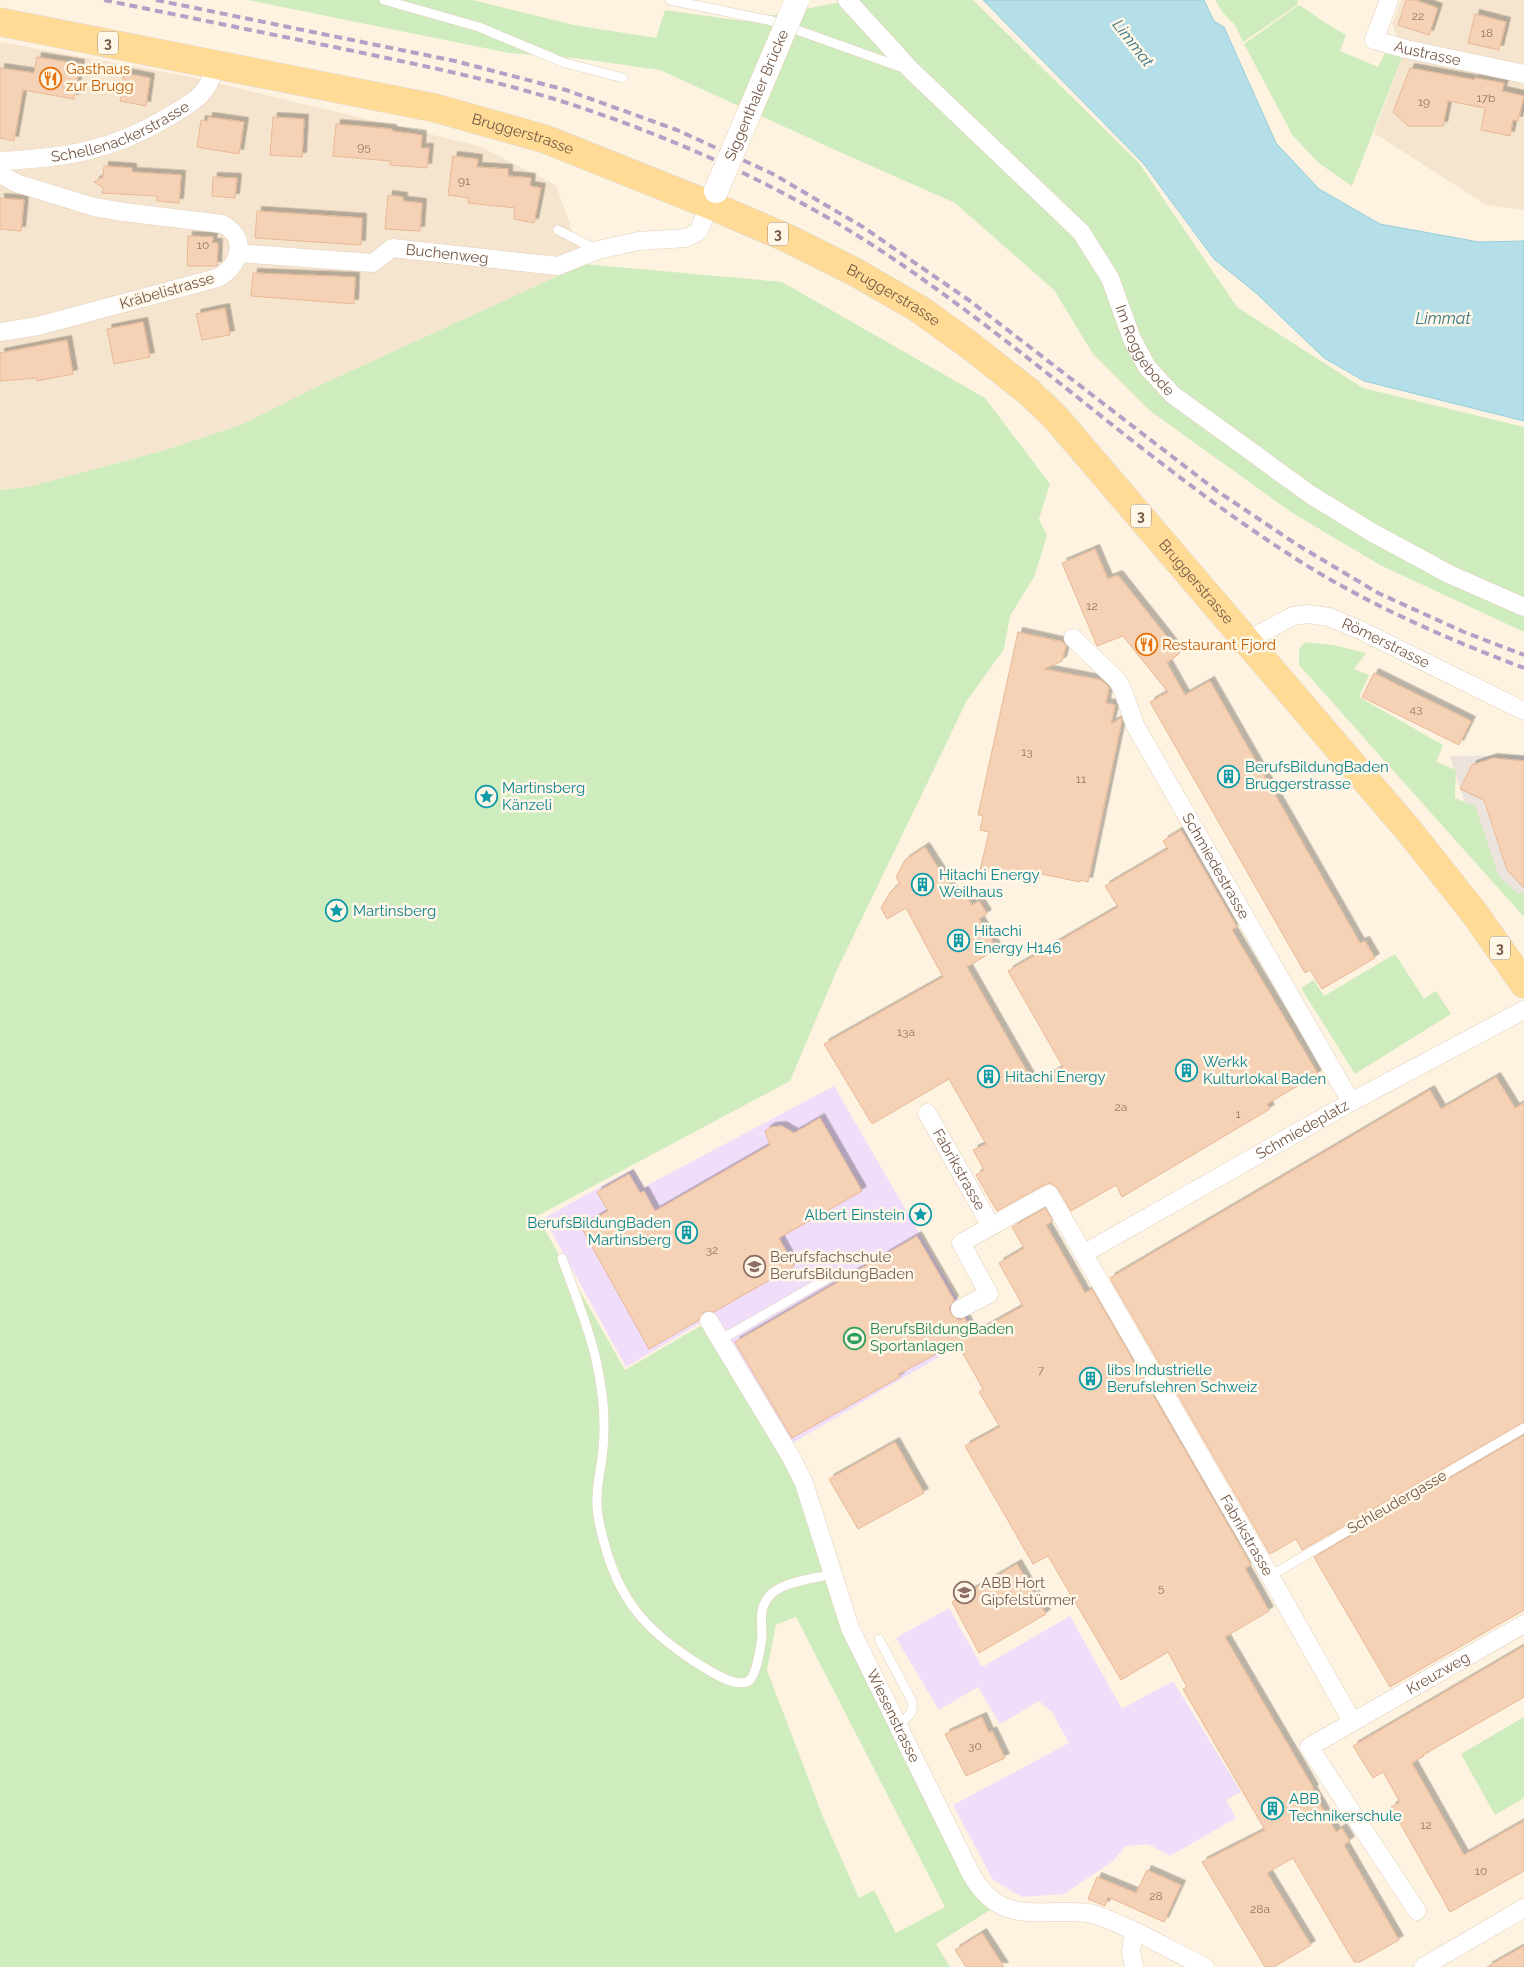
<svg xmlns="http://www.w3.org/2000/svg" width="1524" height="1967" viewBox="0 0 1524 1967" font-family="Raleway,sans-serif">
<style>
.residential{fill:#f6e5ce}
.industrial{fill:#ece4dc}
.education{fill:#f0ddfa}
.green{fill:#cfecbe;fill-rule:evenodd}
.water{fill:#b4dfe8;stroke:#99cedb}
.building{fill:#f5d1b6;stroke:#e8b896;filter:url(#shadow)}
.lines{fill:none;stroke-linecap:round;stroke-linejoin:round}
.service-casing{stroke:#e2cfbc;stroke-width:10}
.minor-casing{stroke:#e2cfbc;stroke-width:19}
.primary-casing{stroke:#ded7d3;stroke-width:29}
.service{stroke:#fff;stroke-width:9}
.minor{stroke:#fff;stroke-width:18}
.primary{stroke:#ffdb96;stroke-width:28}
.rail{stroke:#b69fc7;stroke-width:4;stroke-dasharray:8 5;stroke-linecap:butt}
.secondary-bridge-casing{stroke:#e8d1b9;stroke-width:25;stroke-linecap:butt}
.secondary-bridge{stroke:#fff;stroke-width:24}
.labels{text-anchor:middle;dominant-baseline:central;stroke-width:5;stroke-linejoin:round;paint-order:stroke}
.number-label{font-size:12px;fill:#967762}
.shield{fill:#fff7e8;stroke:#9f8877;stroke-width:1}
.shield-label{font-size:14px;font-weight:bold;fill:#765946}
.street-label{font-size:15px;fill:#765946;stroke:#fff7e8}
.food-label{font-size:15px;fill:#c56008;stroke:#fff7e8;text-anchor:start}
.culture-label{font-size:15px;fill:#0d838f;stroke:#fff7e8;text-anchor:start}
.education-label{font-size:15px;fill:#785e54;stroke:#fff7e8;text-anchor:start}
.leisure-label{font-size:15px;fill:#27864d;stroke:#fff7e8;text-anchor:start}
.water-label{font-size:16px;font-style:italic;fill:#3b7684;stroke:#fff7e8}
</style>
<defs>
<filter id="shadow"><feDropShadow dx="4.5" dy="-4.5" stdDeviation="0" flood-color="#0004"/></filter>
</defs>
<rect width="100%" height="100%" fill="#fef3e0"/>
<path class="residential" d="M 1401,0 L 1524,0 L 1524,210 L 1486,205 L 1374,133 L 1404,53 L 1392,24 Z
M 0,42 L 187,76 L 479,146 L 556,185 L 584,264 L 318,386 L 241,425 L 162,451 L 28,487 L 0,490 Z"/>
<path class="industrial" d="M 1524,755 L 1524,914 L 1482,857 L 1450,756 Z"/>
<path class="education" d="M 834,1086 L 978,1334 L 789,1445 L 715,1314 L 626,1367 L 544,1218 L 633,1169 L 644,1187 Z
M 949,1608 L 982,1667 L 1070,1616 L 1122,1709 L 1173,1681 L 1241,1792 L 1226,1800 L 1236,1818 L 1170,1856 L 1148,1844 L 1126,1846 L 1112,1862 L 1064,1894 L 1022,1897 L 993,1880 L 953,1805 L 1069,1743 L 1052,1712 L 1039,1701 L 1000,1724 L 978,1687 L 939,1710 L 896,1638 Z"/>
<path class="green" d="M 248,0 L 473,0 L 574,25 L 656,38 L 665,10 L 743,21 L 851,0 L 973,0 L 1139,163 L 1237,307 L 1363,388 L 1524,427 L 1524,632 L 1380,565 L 1291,512 L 1149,410 L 1093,354 L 1054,290 L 955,203 L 833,149 L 660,70 L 575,58 L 509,53 Z
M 1215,0 L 1298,0 L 1297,5 L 1243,42 L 1235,25 L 1223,13 Z
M 1299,5 C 1315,15 1329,26 1346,35 L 1340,51 L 1378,67 L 1386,51 L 1403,55 L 1352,186 L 1320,164 L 1293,136 L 1244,44 Z
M 584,264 L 782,282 L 985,398 L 1050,484 L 1039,519 L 1047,536 L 1034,577 L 1010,616 L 1004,649 L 966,702 L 935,767 L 836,972 L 790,1081 L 537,1216 L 625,1370 L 709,1321 L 818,1522 L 897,1724 L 998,1905 L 936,1944 L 950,1967 L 0,1967 L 0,490 L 28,487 L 162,451 L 241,425 L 318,386 ZM 796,1617 L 945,1907 L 896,1933 L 874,1890 L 859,1898 L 823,1817 L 767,1670 L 776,1625 Z
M 1305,642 L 1333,645 L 1366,653 L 1354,669 L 1369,675 L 1359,697 L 1443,745 L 1436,762 L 1456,770 L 1455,798 L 1475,806 L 1499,877 L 1519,894 L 1524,893 L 1524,917 L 1299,665 L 1299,649 Z
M 1395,954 L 1424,999 L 1436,991 L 1451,1014 L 1355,1074 L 1301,988 L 1314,980 L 1324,996 Z
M 1524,1717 L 1524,1798 L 1495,1815 L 1461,1754 Z"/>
<path class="water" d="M 983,0 L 1204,0 L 1214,21 L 1224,27 L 1276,143 L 1319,189 L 1380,224 L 1479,242 L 1524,241 L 1524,421 L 1364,381 L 1324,358 L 1256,293 L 1214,259 L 1143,163 Z"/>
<path class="building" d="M 1406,0 L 1415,0 L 1438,8 L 1429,35 L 1398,25 Z
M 1475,14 L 1506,22 L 1499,50 L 1468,43 Z
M 37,57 L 80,64 L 74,99 L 23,90 L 14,141 L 0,138 L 0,68 L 34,73 Z
M 1410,68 L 1475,80 L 1475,78 L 1504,83 L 1502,91 L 1524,96 L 1518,121 L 1513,120 L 1510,136 L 1481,130 L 1485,108 L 1448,101 L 1443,126 L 1408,126 L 1393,112 Z
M 124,73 L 150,78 L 146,106 L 120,101 Z
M 208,117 L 244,122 L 239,154 L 197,147 L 201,120 L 208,121 Z
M 273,117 L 304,119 L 302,157 L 270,155 Z
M 336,124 L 392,129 L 392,131 L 422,135 L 421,148 L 429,148 L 427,168 L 390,165 L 390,161 L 333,156 Z
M 453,156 L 478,159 L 477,167 L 508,169 L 508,176 L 531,178 L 530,186 L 541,188 L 534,223 L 514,219 L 515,208 L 468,203 L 469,198 L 448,195 Z
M 104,166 L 132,168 L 132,172 L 181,175 L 179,203 L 157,201 L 157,196 L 102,193 L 103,188 L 94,182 L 103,177 Z
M 213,177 L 237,178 L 235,198 L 212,196 Z
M 388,195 L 403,197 L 403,201 L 422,203 L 420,231 L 385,229 Z
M 0,198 L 24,200 L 21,231 L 0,229 Z
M 257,211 L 362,218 L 361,245 L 255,238 Z
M 188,236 L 213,237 L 212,243 L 218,243 L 217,266 L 187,266 Z
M 253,273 L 355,277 L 354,304 L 251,296 Z
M 225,308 L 230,335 L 202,340 L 196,314 Z
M 143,322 L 150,357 L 114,364 L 107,329 Z
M 67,340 L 73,374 L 37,381 L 37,378 L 0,381 L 0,353 Z
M 1095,549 L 1108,579 L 1118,575 L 1180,653 L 1167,663 L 1185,695 L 1210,681 L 1360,943 L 1365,941 L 1375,958 L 1322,989 L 1310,970 L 1305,973 L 1150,702 L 1168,692 L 1123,636 L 1097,646 L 1062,563 Z
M 1018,632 L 1063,642 L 1066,646 L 1062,661 L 1044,669 L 1101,680 L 1109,687 L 1106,703 L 1115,705 L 1111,724 L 1121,718 L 1122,720 L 1088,882 L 1081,880 L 1080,882 L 1017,869 L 1015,878 L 980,870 L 989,832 L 980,830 L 983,816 L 978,815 Z
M 1374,673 L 1471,721 L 1459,745 L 1362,697 Z
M 1493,758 L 1524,761 L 1524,888 L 1507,870 L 1484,800 L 1460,789 L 1472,765 Z
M 1181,830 L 1237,927 L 1232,930 L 1318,1074 L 1267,1104 L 1270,1109 L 1122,1197 L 1116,1185 L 1071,1211 L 1058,1189 L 1050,1183 L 1044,1185 L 997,1211 L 976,1175 L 984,1170 L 973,1150 L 986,1144 L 949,1079 L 872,1124 L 824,1044 L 943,977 L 906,908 L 887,919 L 881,908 L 891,891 L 900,884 L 896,877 L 905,860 L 925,847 L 958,899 L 965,895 L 972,905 L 979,901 L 987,914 L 979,919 L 997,949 L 967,967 L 1034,1084 L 1063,1067 L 1008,971 L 1118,907 L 1105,886 L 1168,849 L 1163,841 Z
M 1496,1077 L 1515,1108 L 1524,1103 L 1524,1422 L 1302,1550 L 1296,1539 L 1270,1554 L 1110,1278 L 1430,1090 L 1441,1109 Z
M 820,1118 L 862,1191 L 779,1238 L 794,1266 L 714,1312 L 704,1312 L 699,1320 L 649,1349 L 581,1227 L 608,1211 L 597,1192 L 629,1174 L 640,1193 L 644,1191 L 655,1211 L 770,1145 L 765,1131 L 771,1127 L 782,1126 L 794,1133 Z
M 1045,1208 L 1053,1221 L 1046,1225 L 1085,1293 L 1092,1289 L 1251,1565 L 1245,1568 L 1269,1611 L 1225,1637 L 1314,1789 L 1312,1790 L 1336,1832 L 1342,1828 L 1350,1841 L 1344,1845 L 1399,1940 L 1360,1962 L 1354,1962 L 1293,1858 L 1267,1873 L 1311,1945 L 1274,1967 L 1265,1967 L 1202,1862 L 1265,1830 L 1183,1689 L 1187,1687 L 1168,1652 L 1121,1680 L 1048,1556 L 1033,1564 L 965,1446 L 1000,1427 L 979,1392 L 983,1389 L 957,1343 L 899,1374 L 900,1377 L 792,1438 L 735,1342 L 917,1236 L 954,1300 L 949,1308 L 951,1314 L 959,1320 L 965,1318 L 973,1334 L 1023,1306 L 999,1263 L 1024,1248 L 1012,1227 Z
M 1524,1435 L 1524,1610 L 1390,1687 L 1314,1557 Z
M 895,1442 L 924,1493 L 858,1529 L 829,1479 Z
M 1017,1564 L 1046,1614 L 979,1653 L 952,1602 Z
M 1524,1646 L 1524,1697 L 1423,1755 L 1424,1756 L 1412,1763 L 1464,1855 L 1524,1821 L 1524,1871 L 1450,1912 L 1391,1807 L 1400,1802 L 1383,1772 L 1373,1778 L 1353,1746 Z
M 982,1717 L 989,1733 L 992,1731 L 1005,1758 L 966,1776 L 945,1734 Z
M 1147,1870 L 1181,1885 L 1164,1922 L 1108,1897 L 1105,1906 L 1088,1899 L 1097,1877 L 1136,1893 Z
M 982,1933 L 1004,1967 L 966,1967 L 955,1950 Z
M 1524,1946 L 1524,1967 L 1487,1967 Z"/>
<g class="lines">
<defs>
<path id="service" d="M 384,0 L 479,27 L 562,62 L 623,78
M 670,0 L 772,21 L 906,69
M 558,230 L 597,250
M 562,1258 C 576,1298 594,1339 600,1381 C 604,1403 605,1426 603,1449 C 602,1465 597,1481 597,1498 C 596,1513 600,1528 604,1542 C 619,1599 644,1628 692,1660 C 705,1668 732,1687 747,1682 C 756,1679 761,1646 762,1637 C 762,1627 760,1616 763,1607 C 765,1602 768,1597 771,1594 C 786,1581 813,1579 832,1574
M 720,1340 L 835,1274
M 1270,1576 L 1524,1428
M 879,1639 L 912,1701 C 914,1715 907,1718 897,1724"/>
<g id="minor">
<path id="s1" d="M 847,0 L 911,70 L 1081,232 L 1110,278 L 1132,339 L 1147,367 L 1173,395 L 1311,495 L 1373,533 L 1449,574 L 1524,607"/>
<path id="s2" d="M 1389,0 L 1374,40 L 1406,49 L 1524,74"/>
<path id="s3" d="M 0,161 C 65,158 112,151 168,117 C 195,101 207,96 216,65"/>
<path d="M 0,174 L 16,183 L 94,207 L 124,212 L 222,224 C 249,237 240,267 217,278 L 38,326 L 0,332"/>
<path id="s4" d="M 238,253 L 373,263 L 392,248 L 558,266 L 598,250 L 639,241 L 686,238 L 698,232 L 710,205"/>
<path id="s5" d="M 1073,638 L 1118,681 L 1123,691 L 1135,725 L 1351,1102"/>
<path id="s6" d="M 1246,641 L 1293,616 L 1307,614 L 1329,617 L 1360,630 L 1524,711"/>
<path id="s7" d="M 927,1113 L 991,1226"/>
<path id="s8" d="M 1083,1254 L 1351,1102 L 1524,1010"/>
<path id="s9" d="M 960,1309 L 989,1294 L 961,1243 L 1049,1194 L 1270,1576 L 1352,1721"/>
<path id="s10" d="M 709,1321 L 791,1457 L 804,1483 L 850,1628 L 971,1874 C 994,1914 1017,1913 1059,1912 C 1070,1912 1082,1911 1093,1914 C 1132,1927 1168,1949 1205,1967"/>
<path id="s11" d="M 1417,1911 L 1309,1747 L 1524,1624"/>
<path d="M 1134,1967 L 1131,1951 L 1134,1932"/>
<path d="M 1423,1967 L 1524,1908"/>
</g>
<g id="primary">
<path id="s12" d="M 0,22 L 435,108 L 545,139 L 710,205 L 787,238 L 855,272 L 919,309 L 968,344 L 1029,392 L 1056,418 L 1410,832 L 1475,914 L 1524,984"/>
</g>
</defs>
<use href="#service" class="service-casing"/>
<use href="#minor" class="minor-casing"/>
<use href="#primary" class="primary-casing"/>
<use href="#service" class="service"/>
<use href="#minor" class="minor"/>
<use href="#primary" class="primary"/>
<path class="rail" d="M 104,0 C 182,16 260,32 339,48 C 415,64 491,79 564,102 C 666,135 764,178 855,234 C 1007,329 1137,456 1287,553 C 1360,601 1442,637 1524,668
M 156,0 L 455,61 L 566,90 L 677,130 L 773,174 L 863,227 L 970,301 L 1217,491 L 1296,544 L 1378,593 L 1464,632 L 1524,655"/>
<defs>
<g id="secondary-bridge">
<path id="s13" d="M 716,191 L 797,0"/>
</g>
</defs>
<use href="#secondary-bridge" class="secondary-bridge-casing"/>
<use href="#secondary-bridge" class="secondary-bridge"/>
</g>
<defs>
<symbol id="restaurant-ring" viewBox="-11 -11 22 22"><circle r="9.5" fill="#fff7e8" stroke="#e8710a" stroke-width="1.5"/><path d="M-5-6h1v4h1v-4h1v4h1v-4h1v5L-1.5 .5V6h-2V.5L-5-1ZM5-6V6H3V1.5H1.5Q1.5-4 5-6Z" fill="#e8710a"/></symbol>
<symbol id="building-ring" viewBox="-11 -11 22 22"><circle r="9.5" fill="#fff7e8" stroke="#0f9aa8" stroke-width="1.5"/><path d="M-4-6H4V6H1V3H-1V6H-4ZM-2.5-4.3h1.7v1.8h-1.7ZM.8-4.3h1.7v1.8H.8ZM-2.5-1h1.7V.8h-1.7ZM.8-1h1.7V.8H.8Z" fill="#0f9aa8"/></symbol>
<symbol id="sight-ring" viewBox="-11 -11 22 22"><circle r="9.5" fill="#fff7e8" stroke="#0f9aa8" stroke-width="1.5"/><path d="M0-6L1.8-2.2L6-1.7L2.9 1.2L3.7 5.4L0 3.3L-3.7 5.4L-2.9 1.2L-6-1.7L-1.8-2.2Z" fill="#0f9aa8"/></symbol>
<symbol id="school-ring" viewBox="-11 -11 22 22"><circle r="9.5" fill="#fff7e8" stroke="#8d6e63" stroke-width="1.5"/><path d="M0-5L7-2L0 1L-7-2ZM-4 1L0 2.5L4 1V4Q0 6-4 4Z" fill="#8d6e63"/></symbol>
<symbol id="stadium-ring" viewBox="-11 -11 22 22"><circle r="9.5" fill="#fff7e8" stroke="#2e9e5b" stroke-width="1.5"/><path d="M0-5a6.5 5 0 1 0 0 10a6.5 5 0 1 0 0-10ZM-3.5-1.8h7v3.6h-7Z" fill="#2e9e5b"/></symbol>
</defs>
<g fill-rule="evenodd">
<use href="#restaurant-ring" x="38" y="66" width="25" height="25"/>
<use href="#restaurant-ring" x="1134" y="632" width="25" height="25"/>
<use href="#building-ring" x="1216" y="764" width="25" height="25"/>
<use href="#sight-ring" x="474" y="784" width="25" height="25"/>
<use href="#building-ring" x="910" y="872" width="25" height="25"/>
<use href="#sight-ring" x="324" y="898" width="25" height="25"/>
<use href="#building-ring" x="946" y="928" width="25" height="25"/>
<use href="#building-ring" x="1174" y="1058" width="25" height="25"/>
<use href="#building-ring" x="976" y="1064" width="25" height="25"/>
<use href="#sight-ring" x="908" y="1202" width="25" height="25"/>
<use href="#building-ring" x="674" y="1220" width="25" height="25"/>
<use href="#school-ring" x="742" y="1254" width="25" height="25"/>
<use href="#stadium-ring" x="842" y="1326" width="25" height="25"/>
<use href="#building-ring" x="1078" y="1366" width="25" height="25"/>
<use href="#school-ring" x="952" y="1580" width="25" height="25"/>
<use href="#building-ring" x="1260" y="1796" width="25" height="25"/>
</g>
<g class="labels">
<g class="number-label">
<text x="1418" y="16">22</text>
<text x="1487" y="33">18</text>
<text x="1486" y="98">17b</text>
<text x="1424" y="102">19</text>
<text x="364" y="147">95</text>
<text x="464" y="181">91</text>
<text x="203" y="245">10</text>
<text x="1092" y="606">12</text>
<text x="1416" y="709">43</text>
<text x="1027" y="752">13</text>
<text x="1081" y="779">11</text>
<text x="906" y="1032">13a</text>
<text x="1121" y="1107">2a</text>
<text x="1238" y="1114">1</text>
<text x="712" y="1250">32</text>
<text x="1041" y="1370">7</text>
<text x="1161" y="1588">5</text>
<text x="975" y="1746">30</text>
<text x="1426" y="1825">12</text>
<text x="1481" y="1871">10</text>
<text x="1156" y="1896">28</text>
<text x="1260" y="1909">28a</text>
</g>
<g class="shield">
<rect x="98" y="31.5" width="20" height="23" rx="4"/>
<rect x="768" y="222.5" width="20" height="23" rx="4"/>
<rect x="1131" y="504.5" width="20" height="23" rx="4"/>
<rect x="1490" y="936.5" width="20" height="23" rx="4"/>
</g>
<g class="shield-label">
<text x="108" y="43">3</text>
<text x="778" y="234">3</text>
<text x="1141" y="516">3</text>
<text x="1500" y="948">3</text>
</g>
<g class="street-label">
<text stroke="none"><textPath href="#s2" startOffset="98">Austrasse</textPath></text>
<text stroke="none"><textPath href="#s13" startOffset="104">Siggenthaler Brücke</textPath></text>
<text stroke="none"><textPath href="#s3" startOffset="125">Schellenackerstrasse</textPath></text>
<text stroke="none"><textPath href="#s12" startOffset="535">Bruggerstrasse</textPath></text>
<text stroke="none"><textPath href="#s4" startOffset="215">Buchenweg</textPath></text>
<text transform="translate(167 291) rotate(-16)">Kräbelistrasse</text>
<text stroke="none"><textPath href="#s12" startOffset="940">Bruggerstrasse</textPath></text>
<text stroke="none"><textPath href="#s1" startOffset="465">Im Roggebode</textPath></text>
<text stroke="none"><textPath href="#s12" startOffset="1360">Bruggerstrasse</textPath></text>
<text stroke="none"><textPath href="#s6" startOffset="152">Römerstrasse</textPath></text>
<text stroke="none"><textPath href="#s5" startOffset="272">Schmiedestrasse</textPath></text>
<text stroke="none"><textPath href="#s8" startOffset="252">Schmiedeplatz</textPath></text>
<text stroke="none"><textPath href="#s7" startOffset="65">Fabrikstrasse</textPath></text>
<text transform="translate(1397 1502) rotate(-30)">Schleudergasse</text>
<text stroke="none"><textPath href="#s9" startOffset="586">Fabrikstrasse</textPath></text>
<text stroke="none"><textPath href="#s11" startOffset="345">Kreuzweg</textPath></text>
<text stroke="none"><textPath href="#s10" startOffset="438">Wiesenstrasse</textPath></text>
</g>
<g class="food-label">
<text x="66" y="69">Gasthaus<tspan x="66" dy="17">zur Brugg</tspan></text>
<text x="1162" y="645">Restaurant Fjord</text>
</g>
<g class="culture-label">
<text x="1245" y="767">BerufsBildungBaden<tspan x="1245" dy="17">Bruggerstrasse</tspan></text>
<text x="502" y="788">Martinsberg<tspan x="502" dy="17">Känzeli</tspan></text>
<text x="939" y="875">Hitachi Energy<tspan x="939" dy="17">Weilhaus</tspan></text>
<text x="353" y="911">Martinsberg</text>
<text x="974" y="931">Hitachi<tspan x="974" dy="17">Energy H146</tspan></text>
<text x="1203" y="1062">Werkk<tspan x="1203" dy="17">Kulturlokal Baden</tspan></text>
<text x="1005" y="1077">Hitachi Energy</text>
<text x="905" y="1215" text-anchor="end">Albert Einstein</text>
<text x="671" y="1223" text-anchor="end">BerufsBildungBaden<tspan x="671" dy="17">Martinsberg</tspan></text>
<text x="1107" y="1370">libs Industrielle<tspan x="1107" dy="17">Berufslehren Schweiz</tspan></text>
<text x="1289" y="1799">ABB<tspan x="1289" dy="17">Technikerschule</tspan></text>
</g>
<g class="education-label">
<text x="770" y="1257">Berufsfachschule<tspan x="770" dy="17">BerufsBildungBaden</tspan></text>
<text x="981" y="1583">ABB Hort<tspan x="981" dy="17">Gipfelstürmer</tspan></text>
</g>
<g class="leisure-label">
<text x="870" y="1329">BerufsBildungBaden<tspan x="870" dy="17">Sportanlagen</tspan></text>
</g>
<g class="water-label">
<text transform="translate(1133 43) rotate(52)">Limmat</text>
<text x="1443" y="318">Limmat</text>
</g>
</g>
</svg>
